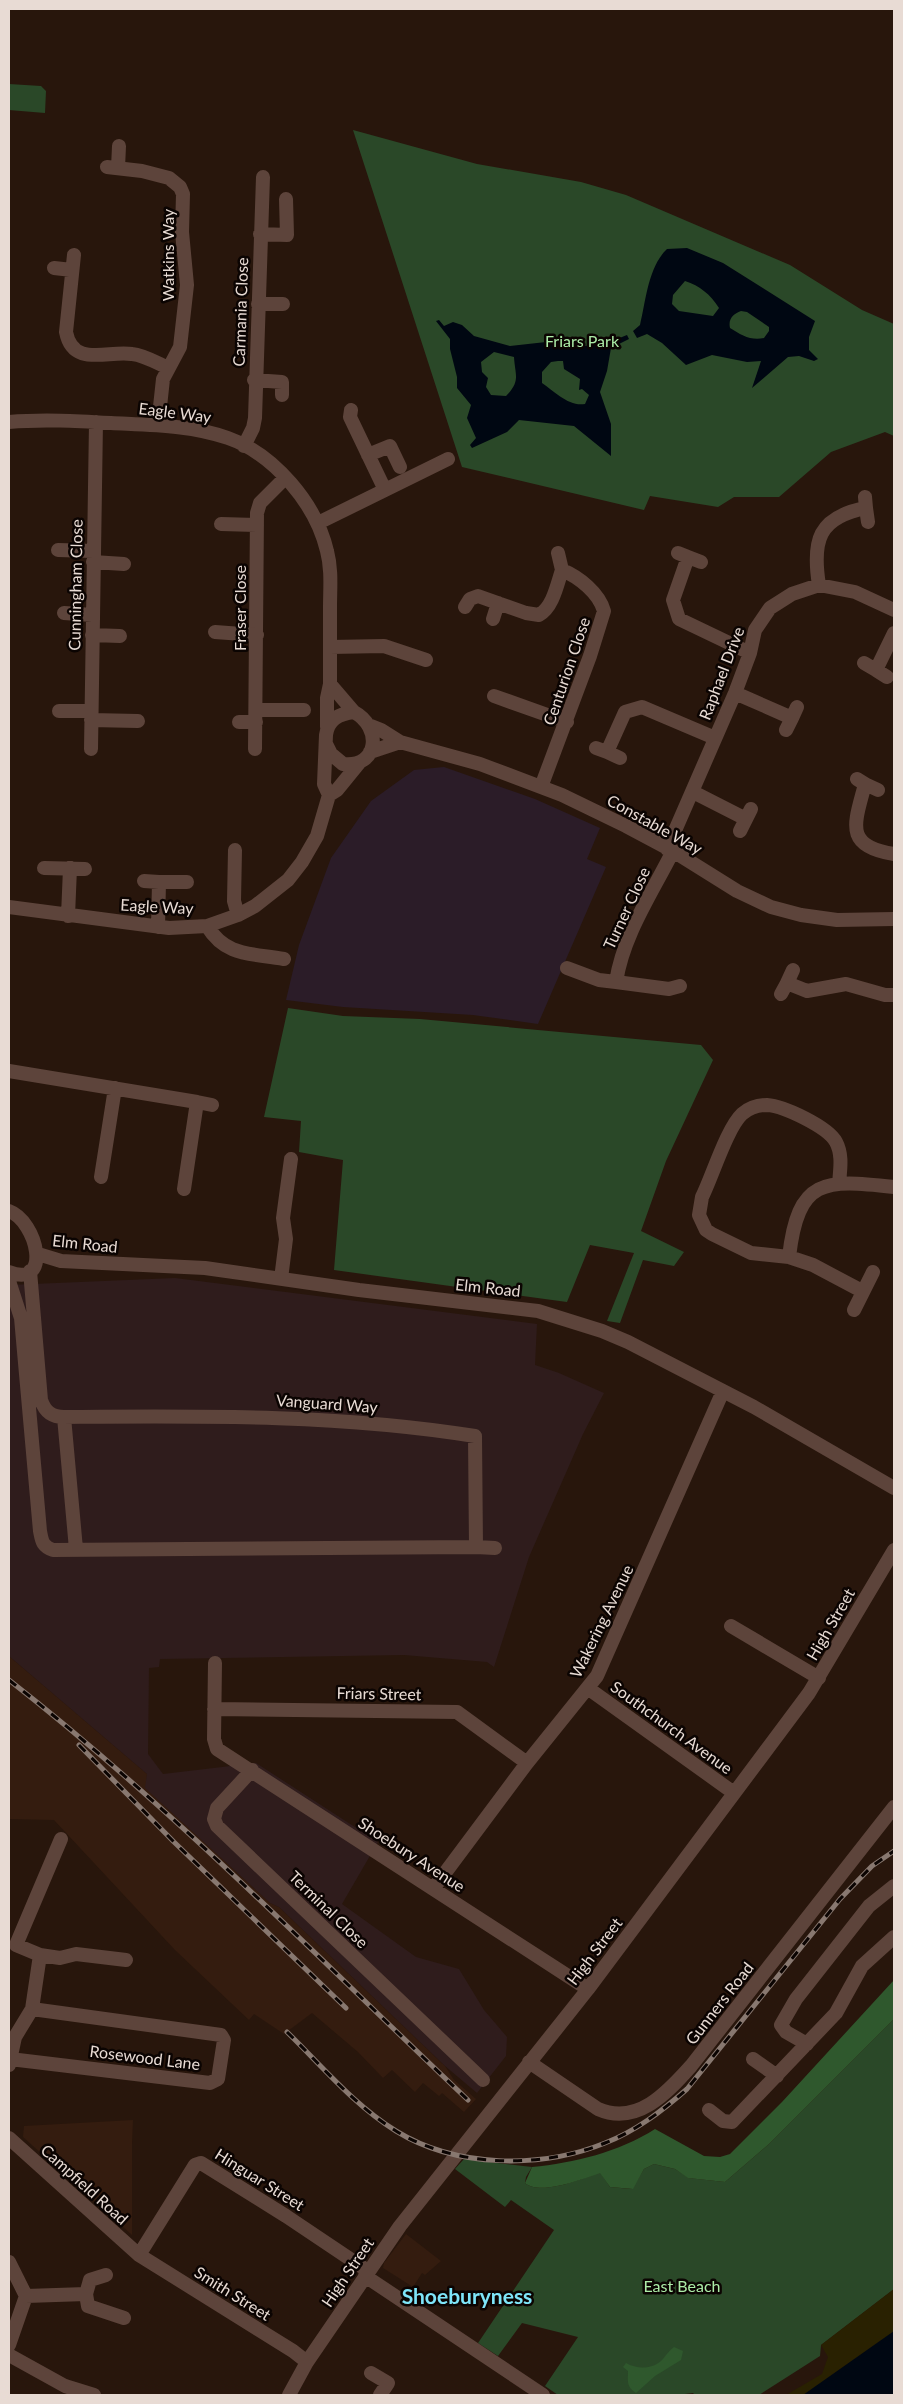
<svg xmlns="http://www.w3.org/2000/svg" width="903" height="2404" viewBox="0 0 903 2404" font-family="Lato,sans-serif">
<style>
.built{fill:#341c0f}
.industrial{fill:#2f1c1c}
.education{fill:#2b1c28}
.green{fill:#2a4828}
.forest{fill:#2f582d}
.sand{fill:#292101}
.water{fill:#000712;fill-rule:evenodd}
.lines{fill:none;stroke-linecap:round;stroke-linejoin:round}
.minor{stroke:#5d443b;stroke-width:14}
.rail-casing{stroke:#887870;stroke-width:5}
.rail{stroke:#0b0402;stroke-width:3;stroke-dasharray:9;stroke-linecap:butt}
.labels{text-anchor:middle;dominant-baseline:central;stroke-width:5;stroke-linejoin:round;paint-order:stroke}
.street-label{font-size:16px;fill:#e8dbd4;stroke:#0b0402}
.park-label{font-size:16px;fill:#aceca7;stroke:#0b0402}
.district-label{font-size:21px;font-weight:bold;fill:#7ee5f9;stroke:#0b0402}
</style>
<rect width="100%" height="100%" fill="#28160c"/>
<path class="built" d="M 9,1656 L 147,1774 L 146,1788 L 270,1903 L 279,1907 L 445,2066 L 454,2080 L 476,2099 L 464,2112 L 442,2093 L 439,2096 L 423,2083 L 415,2092 L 392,2070 L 383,2078 L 358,2052 L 312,2013 L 284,2034 L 254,2014 L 249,2020 L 175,1950 L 54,1820 L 9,1819 Z
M 133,2120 L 132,2144 L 132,2235 L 23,2137 L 24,2126 Z
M 406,2234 L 441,2261 L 425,2275 L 422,2273 L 413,2287 L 383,2268 L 384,2263 Z"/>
<path class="industrial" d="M 175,1278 L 537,1324 L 535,1365 L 559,1373 L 604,1393 L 583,1434 L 529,1557 L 494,1667 L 487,1662 L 404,1655 L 160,1659 L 159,1667 L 149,1668 L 148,1754 L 163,1774 L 256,1763 L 378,1842 L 342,1904 L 416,1957 L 459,1969 L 484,2010 L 507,2037 L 506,2056 L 477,2093 L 445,2066 L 279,1907 L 270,1903 L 145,1788 L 147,1774 L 9,1656 L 9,1285 Z"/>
<path class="education" d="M 444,767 L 535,799 L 600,828 L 587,859 L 606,867 L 538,1024 L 473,1015 L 343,1007 L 286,1000 L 299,945 L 331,858 L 371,801 L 414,770 Z"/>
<path class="green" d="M 9,84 L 41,86 L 46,91 L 45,113 L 9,110 Z
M 353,130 L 477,164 L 581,182 L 626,195 L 790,265 L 862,310 L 894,324 L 894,436 L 885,432 L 831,452 L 779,497 L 734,497 L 718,507 L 650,496 L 644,510 L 462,467 Z
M 288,1008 L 343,1016 L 420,1019 L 701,1045 L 713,1060 L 666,1161 L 641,1231 L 684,1252 L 674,1266 L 643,1260 L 620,1323 L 607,1321 L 634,1253 L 590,1245 L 567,1302 L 334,1270 L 343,1160 L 299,1152 L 301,1121 L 264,1117 Z
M 894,2019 L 894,2289 L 821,2345 L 820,2356 L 759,2395 L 695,2395 L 693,2393 L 677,2395 L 558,2395 L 545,2386 L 578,2337 L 522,2323 L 498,2356 L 478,2343 L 554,2230 L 511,2200 L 505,2207 L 455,2169 L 464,2159 L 532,2167 L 526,2177 L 525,2183 C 540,2196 583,2179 600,2172 L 610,2187 L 632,2189 L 644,2169 L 654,2164 L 675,2169 L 689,2178 L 725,2182 L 769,2144 Z"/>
<path class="forest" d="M 894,1980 L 894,2019 L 769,2144 L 725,2182 L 688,2178 L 675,2169 L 654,2164 L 644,2169 L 633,2189 L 610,2187 L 600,2173 C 583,2179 540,2196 525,2183 L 532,2167 C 574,2163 619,2152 655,2129 L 704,2156 L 720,2157 L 730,2154 L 782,2102 Z
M 674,2347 L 683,2351 L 681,2360 L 655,2376 L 636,2393 C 626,2386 628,2382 628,2371 L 623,2367 L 626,2363 C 638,2370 654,2369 663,2359 C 667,2354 669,2351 674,2347 Z"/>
<path class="sand" d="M 894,2289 L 894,2373 L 860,2395 L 786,2395 L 822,2374 L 828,2357 L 821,2345 Z"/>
<path class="water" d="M 687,248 L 723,263 L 815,321 L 809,337 L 809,350 L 818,359 L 814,361 L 799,356 L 788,357 L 752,388 L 761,361 L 747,362 L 712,355 L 686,365 L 662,343 L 647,334 L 637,338 L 633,331 L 640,325 C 646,301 648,267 667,249 ZM 685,281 C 700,286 710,294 719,308 L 713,316 L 679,311 L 672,304 L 673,295 ZM 741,311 L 747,312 L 769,327 L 769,331 L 764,338 C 751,341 741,335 730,328 C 728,319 733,314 741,311 Z
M 439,320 L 444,326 L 453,322 L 462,325 L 474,336 L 510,346 L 555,341 L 578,347 L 607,343 L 627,335 L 629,339 L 611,348 L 607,371 L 600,392 L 611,424 L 611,456 L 574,426 L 519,420 L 507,432 L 472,448 L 470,445 L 476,438 L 467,418 L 471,405 L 457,388 L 457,377 L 450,349 L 450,339 L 436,321 ZM 494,352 L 514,357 C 515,375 521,381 506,396 L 491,395 L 486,387 L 488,378 L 482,372 L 481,362 ZM 558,361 L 563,361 L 564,369 L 580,379 L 579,390 L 582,389 L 589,395 L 585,404 C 569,407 554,391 542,383 L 542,372 L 551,362 Z
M 894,2331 L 894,2395 L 803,2395 Z"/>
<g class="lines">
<path class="minor" d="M 107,167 L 142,171 L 169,178 L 180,187 L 183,194 L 182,232 L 187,285 L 180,347 L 163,379 L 158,425
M 118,168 L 119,146
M 260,234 L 287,235 L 286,199
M 74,255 L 66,332 C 73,368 108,350 132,354 C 144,355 157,363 168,368
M 54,268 L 72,270
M 258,304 L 283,304
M 254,380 L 282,382 L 282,395
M 351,410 L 350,417 L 385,490
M 9,422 C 43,419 77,421 111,423 C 150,425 191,425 228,438 C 274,454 316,504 327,551 C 332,570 330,588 330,608 C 330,633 330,658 330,684 L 327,698 L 327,727
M 244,446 L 253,428 L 255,418 L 263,177
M 368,455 L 390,446 L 400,467
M 866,508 L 868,522
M 318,523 L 448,459
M 221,524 L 257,525
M 58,550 L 93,551
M 678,553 L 688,557 L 673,600 L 679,619 L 750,653
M 688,557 L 701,562
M 93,562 L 124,564
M 819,585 C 812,541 818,517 866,508 L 865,497
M 465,607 L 470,599 L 478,596 L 526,613 L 539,615 C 553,607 557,585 562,570
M 64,613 L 92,615
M 493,619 L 498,603
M 215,632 L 257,635
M 92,635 L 120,636
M 330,647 L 384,646 L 426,660
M 864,663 L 876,670
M 887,677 L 876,670 L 894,633
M 330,684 L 354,712
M 735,693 L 792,718 L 797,707
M 494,696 L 567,722
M 256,710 L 304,710
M 59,711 L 90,711
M 91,720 L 138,721
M 239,722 L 256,722
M 371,726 L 381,730 L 400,742 L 480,764 L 562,795 L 626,826 L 673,851 L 737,891 L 771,907 L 801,915 L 837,920 L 894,919
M 786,730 L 792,718
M 596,748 L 607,752 L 625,712 L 642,707 L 715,738
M 91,749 L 96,422
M 255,749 L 257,513 L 260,503 L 285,478
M 370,752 L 400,742
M 607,752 L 620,758
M 857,779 L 865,784 C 855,823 843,846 894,854
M 865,784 L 878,790
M 541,787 L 590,656 L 604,611 C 599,593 579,577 562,570 L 558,553
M 693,792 L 746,819 L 751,809
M 329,795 L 337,790 L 359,763
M 740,831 L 746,819
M 667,849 L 735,693 L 750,653 L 755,630 L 770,608 L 792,594 L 819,585 L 855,592 L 894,610
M 235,850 L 234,901 L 238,915
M 44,868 L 85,869
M 144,881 L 159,882
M 9,907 L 169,928 L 207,926 L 238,915 L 255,906 L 288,880 L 302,862 L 317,836 L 329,795 L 324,784 L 326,735 C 328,719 339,714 354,712 C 382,727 379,768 343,764 L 331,754 L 326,744
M 68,916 L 70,868
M 207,926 C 226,957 251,953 284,959
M 158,927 L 159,882 L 187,882
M 567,968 L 599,980 L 616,982 C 623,935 652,893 673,851
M 616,982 L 669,989 L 680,986
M 787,983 L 793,970
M 781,994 L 787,983 L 807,991 L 846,984 L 885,995 L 894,995
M 9,1071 L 197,1102 L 184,1189
M 197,1102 L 212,1105
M 101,1177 L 115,1088
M 9,1211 C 37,1221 53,1289 9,1272
M 38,1254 L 61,1261 L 205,1268 L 359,1290 L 538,1311 L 602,1331 L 628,1342 L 754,1407 L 894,1488
M 789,1257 L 751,1253 L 712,1234 L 706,1230 L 699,1215 L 702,1197 C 712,1177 727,1128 742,1114 C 749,1108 758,1105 767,1105 C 784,1106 828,1127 836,1142 C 843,1155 840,1170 839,1184
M 281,1279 L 286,1239 L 283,1218 L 291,1159
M 9,1281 L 21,1318 L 40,1531 C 42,1541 42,1546 53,1550 L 476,1547 L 475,1436 C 338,1414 202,1416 64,1417 C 52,1417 45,1412 41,1400 L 30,1271
M 862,1291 L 813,1265 L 789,1257 C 798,1178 824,1179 894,1187
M 854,1310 L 873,1272
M 64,1417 L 76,1549
M 476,1547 L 495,1548
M 731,1626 L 819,1678
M 215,1663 L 214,1739 L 217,1749 L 588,1989
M 589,1689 L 734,1793
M 214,1709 L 457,1712 L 527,1763
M 252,1770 L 217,1808 L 214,1819 L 217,1826 L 483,2080
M 433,1889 L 527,1763 L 597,1676 L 723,1391
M 40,1955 L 60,1958 L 76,1954 L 126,1960
M 807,2044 L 786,2032 L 781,2025 L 796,1999 L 869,1906 L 894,1886
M 10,2059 L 210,2083 L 218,2079 L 224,2040 L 221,2035 L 32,2009
M 753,2059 L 777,2076
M 529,2062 L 598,2109 C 637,2126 667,2093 691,2066 L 894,1807
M 9,2065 L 15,2037 L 32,2009 L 40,1955 L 16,1945 L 61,1839
M 709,2110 L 723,2121 L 732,2122 L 836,2013 L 862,1966 L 894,1937
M 9,2138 L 139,2255 L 293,2351 L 307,2362
M 139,2255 L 195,2165 L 201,2163 L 286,2216 L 368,2271
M 9,2262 L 26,2296 L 9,2345
M 365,2276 L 543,2395
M 86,2294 L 88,2306 L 124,2318
M 26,2296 L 86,2294 L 90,2280 L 106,2275
M 9,2355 L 65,2386 L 94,2395
M 371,2373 L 388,2383 L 380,2395
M 289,2395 L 307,2362 L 400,2226 L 588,1989 L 809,1693 L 894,1550"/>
<defs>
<path id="rail" d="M 9,1680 C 173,1808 317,1957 468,2100
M 79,1745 L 174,1842 L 346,2008
M 287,2032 C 322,2066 354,2105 396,2131 C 456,2168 541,2169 605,2143 C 636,2131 662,2111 687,2089 L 840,1899 L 872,1866 L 894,1851"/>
</defs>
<use href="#rail" class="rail-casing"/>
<use href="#rail" class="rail"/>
</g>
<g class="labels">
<g class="street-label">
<text transform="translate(167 255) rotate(-90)">Watkins Way</text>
<text transform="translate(240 312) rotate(-88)">Carmania Close</text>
<text transform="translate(175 412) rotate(7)">Eagle Way</text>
<text transform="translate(75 585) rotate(-89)">Cunningham Close</text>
<text transform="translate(239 608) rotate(-90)">Fraser Close</text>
<text transform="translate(566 671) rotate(-71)">Centurion Close</text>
<text transform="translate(721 673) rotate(-69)">Raphael Drive</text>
<text transform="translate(655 824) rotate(29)">Constable Way</text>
<text transform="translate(157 906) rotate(3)">Eagle Way</text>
<text transform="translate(626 908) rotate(-65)">Turner Close</text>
<text transform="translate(85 1243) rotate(6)">Elm Road</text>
<text transform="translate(488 1287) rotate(6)">Elm Road</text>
<text transform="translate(327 1403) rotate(4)">Vanguard Way</text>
<text transform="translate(601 1621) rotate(-64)">Wakering Avenue</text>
<text transform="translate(830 1624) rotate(-60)">High Street</text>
<text transform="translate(379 1693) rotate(1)">Friars Street</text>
<text transform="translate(672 1727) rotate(36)">Southchurch Avenue</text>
<text transform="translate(412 1854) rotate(33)">Shoebury Avenue</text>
<text transform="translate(329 1909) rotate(44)">Terminal Close</text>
<text transform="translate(594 1951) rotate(-53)">High Street</text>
<text transform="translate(719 2003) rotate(-52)">Gunners Road</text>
<text transform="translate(145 2057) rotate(7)">Rosewood Lane</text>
<text transform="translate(260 2179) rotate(32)">Hinguar Street</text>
<text transform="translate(85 2184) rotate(42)">Campfield Road</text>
<text transform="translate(347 2272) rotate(-56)">High Street</text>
<text transform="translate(233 2293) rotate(32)">Smith Street</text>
</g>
<g class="park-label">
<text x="582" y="340">Friars Park</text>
<text x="682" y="2285">East Beach</text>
</g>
<g class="district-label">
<text x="467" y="2295">Shoeburyness</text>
</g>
</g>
<rect width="903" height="2404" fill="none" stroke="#e8dbd4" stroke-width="20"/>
</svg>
